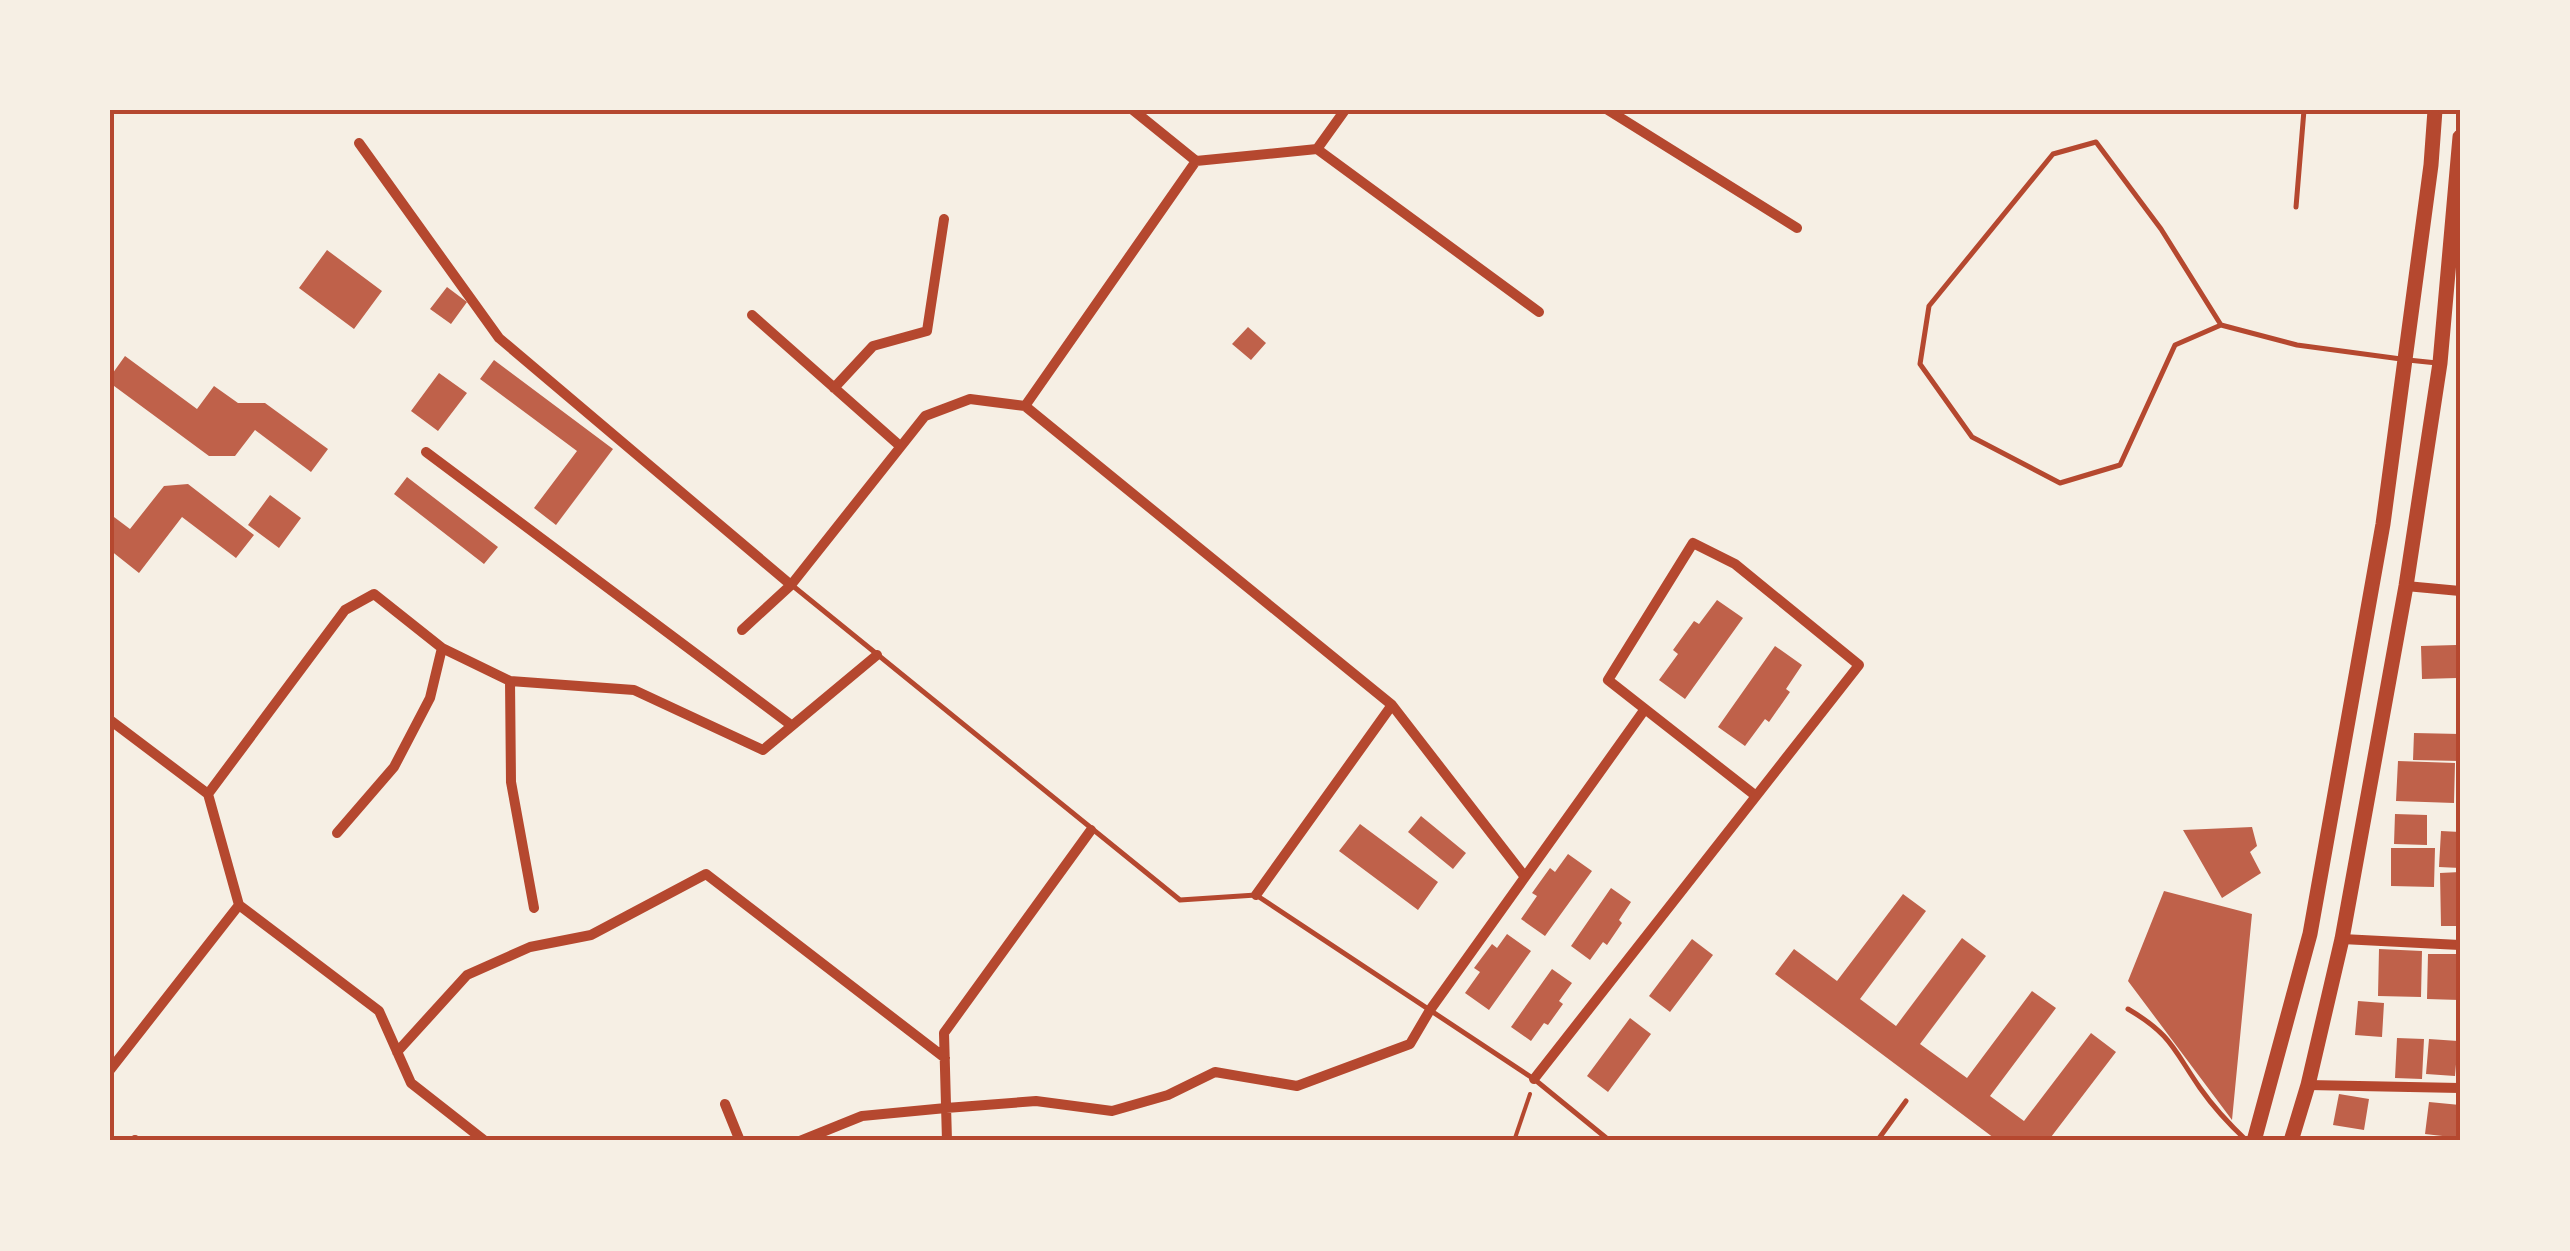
<svg xmlns="http://www.w3.org/2000/svg" width="2570" height="1251" viewBox="0 0 2570 1251" font-family="'Sofia Sans Condensed',sans-serif">
<style>
.building{fill:#bf614a}
.lines{fill:none;stroke-linecap:round;stroke-linejoin:round}
.path{stroke:#b5482f;stroke-width:4}
.service{stroke:#b5482f;stroke-width:5}
.minor{stroke:#b5482f;stroke-width:10}
.primary{stroke:#b5482f;stroke-width:15}
.neatline{fill:none;stroke:#b5482f;stroke-width:4}
</style>
<rect width="100%" height="100%" fill="#f6efe4"/>
<path class="building" d="M 327,250 L 382,291 L 354,329 L 299,288 Z
M 447,287 L 467,302 L 451,324 L 430,309 Z
M 1248,327 L 1266,343 L 1251,360 L 1232,344 Z
M 125,356 L 197,409 L 214,386 L 238,403 L 265,403 L 328,449 L 311,472 L 255,430 L 235,456 L 209,456 L 110,383 L 110,377 Z
M 494,360 L 613,449 L 556,525 L 534,508 L 577,451 L 480,379 Z
M 439,373 L 467,393 L 438,431 L 411,411 Z
M 407,477 L 498,547 L 484,564 L 394,494 Z
M 188,484 L 254,535 L 236,558 L 182,517 L 139,573 L 110,550 L 110,514 L 130,529 L 164,486 Z
M 270,495 L 301,518 L 279,548 L 248,525 Z
M 1717,600 L 1743,618 L 1685,699 L 1659,680 L 1678,654 L 1673,650 L 1694,621 L 1699,624 Z
M 2456,645 L 2457,678 L 2422,679 L 2421,646 Z
M 1775,646 L 1802,665 L 1786,689 L 1790,692 L 1769,722 L 1765,719 L 1745,746 L 1718,727 Z
M 2414,733 L 2460,734 L 2460,761 L 2413,760 Z
M 2398,761 L 2455,763 L 2454,803 L 2396,801 Z
M 2395,814 L 2427,815 L 2427,845 L 2394,844 Z
M 1421,816 L 1466,853 L 1453,869 L 1408,832 Z
M 1360,824 L 1438,882 L 1418,910 L 1339,851 Z
M 2252,827 L 2257,846 L 2250,852 L 2261,873 L 2222,898 L 2183,830 Z
M 2441,831 L 2460,832 L 2460,868 L 2439,867 Z
M 2391,848 L 2435,848 L 2434,887 L 2391,886 Z
M 1568,854 L 1592,871 L 1545,936 L 1521,919 L 1537,896 L 1532,893 L 1550,868 L 1555,872 Z
M 2460,872 L 2460,926 L 2441,926 L 2440,873 Z
M 1611,888 L 1631,902 L 1619,920 L 1622,923 L 1607,945 L 1603,942 L 1590,960 L 1571,946 Z
M 2164,891 L 2252,914 L 2232,1120 L 2128,981 Z
M 1903,894 L 1926,911 L 1860,999 L 1896,1026 L 1962,938 L 1986,956 L 1920,1044 L 1967,1078 L 2032,991 L 2056,1008 L 1990,1096 L 2024,1121 L 2091,1033 L 2116,1052 L 2048,1141 L 1998,1141 L 1775,974 L 1794,949 L 1837,981 Z
M 1507,934 L 1531,951 L 1489,1010 L 1465,993 L 1480,972 L 1474,968 L 1492,944 L 1497,948 Z
M 1692,939 L 1713,955 L 1670,1012 L 1649,996 Z
M 2379,949 L 2422,951 L 2421,997 L 2378,996 Z
M 2428,954 L 2460,954 L 2460,1000 L 2427,999 Z
M 1552,969 L 1572,983 L 1559,1001 L 1563,1004 L 1548,1025 L 1544,1023 L 1531,1041 L 1511,1027 Z
M 2358,1001 L 2384,1003 L 2382,1037 L 2355,1035 Z
M 1630,1018 L 1651,1034 L 1608,1092 L 1587,1076 Z
M 2397,1038 L 2424,1039 L 2422,1079 L 2395,1078 Z
M 2429,1039 L 2458,1041 L 2455,1076 L 2426,1074 Z
M 2339,1094 L 2369,1099 L 2364,1130 L 2333,1125 Z
M 2429,1102 L 2460,1105 L 2460,1138 L 2425,1134 Z"/>
<g class="lines">
<path class="path" d="M 1514,1141 L 1530,1094"/>
<path class="service" d="M 2296,207 L 2304,110
M 2221,325 L 2175,345 L 2120,465 L 2060,483 L 1972,437 L 1920,364 L 1929,306 L 2053,154 L 2096,142 L 2161,229 L 2221,325 L 2297,345 L 2401,359
M 2408,360 L 2437,363
M 793,586 L 1180,900 L 1256,895 L 1534,1079 L 1610,1141
M 2128,1009 C 2172,1035 2173,1049 2200,1088 C 2214,1108 2230,1125 2247,1141
M 1877,1141 L 1906,1101"/>
<path class="minor" d="M 1133,110 L 1196,161
M 1608,110 L 1797,228
M 359,143 L 499,338 L 791,585
M 1317,149 L 1539,312
M 752,315 L 900,446
M 834,388 L 873,346 L 927,331 L 944,219
M 1025,406 L 1392,705 L 1525,877
M 426,452 L 791,725
M 2406,586 L 2460,591
M 742,630 L 791,585 L 925,416 L 970,399 L 1025,406 L 1196,161 L 1317,149 L 1345,110
M 510,681 L 511,782 L 534,908
M 110,720 L 208,794
M 337,833 L 394,767 L 430,698 L 442,648
M 1256,895 L 1392,705
M 239,905 L 379,1011 L 411,1083 L 485,1141
M 2342,939 L 2460,945
M 397,1052 L 467,975 L 530,947 L 591,935 L 706,874 L 945,1058
M 110,1070 L 239,905 L 208,794 L 345,610 L 374,594 L 442,648 L 510,681 L 634,690 L 763,750 L 877,655
M 1534,1079 L 1859,665 L 1735,564 L 1693,543 L 1608,680 L 1756,796
M 2308,1085 L 2460,1088
M 725,1104 L 740,1141
M 135,1141 L 135,1140
M 800,1141 L 862,1116 L 946,1108 L 1036,1101 L 1112,1111 L 1168,1095 L 1215,1072 L 1297,1086 L 1410,1044 L 1430,1010 L 1645,709
M 947,1141 L 944,1033 L 1091,830"/>
<path class="primary" d="M 2254,1141 L 2310,934 L 2383,524 L 2431,165 L 2435,110
M 2291,1141 L 2308,1085 L 2342,939 L 2406,586 L 2440,363 L 2460,137"/>
</g>
<rect width="2570" height="1251" fill="none" stroke="#f6efe4" stroke-width="225"/>
<rect x="112" y="112" width="2346" height="1026" class="neatline"/>
</svg>
